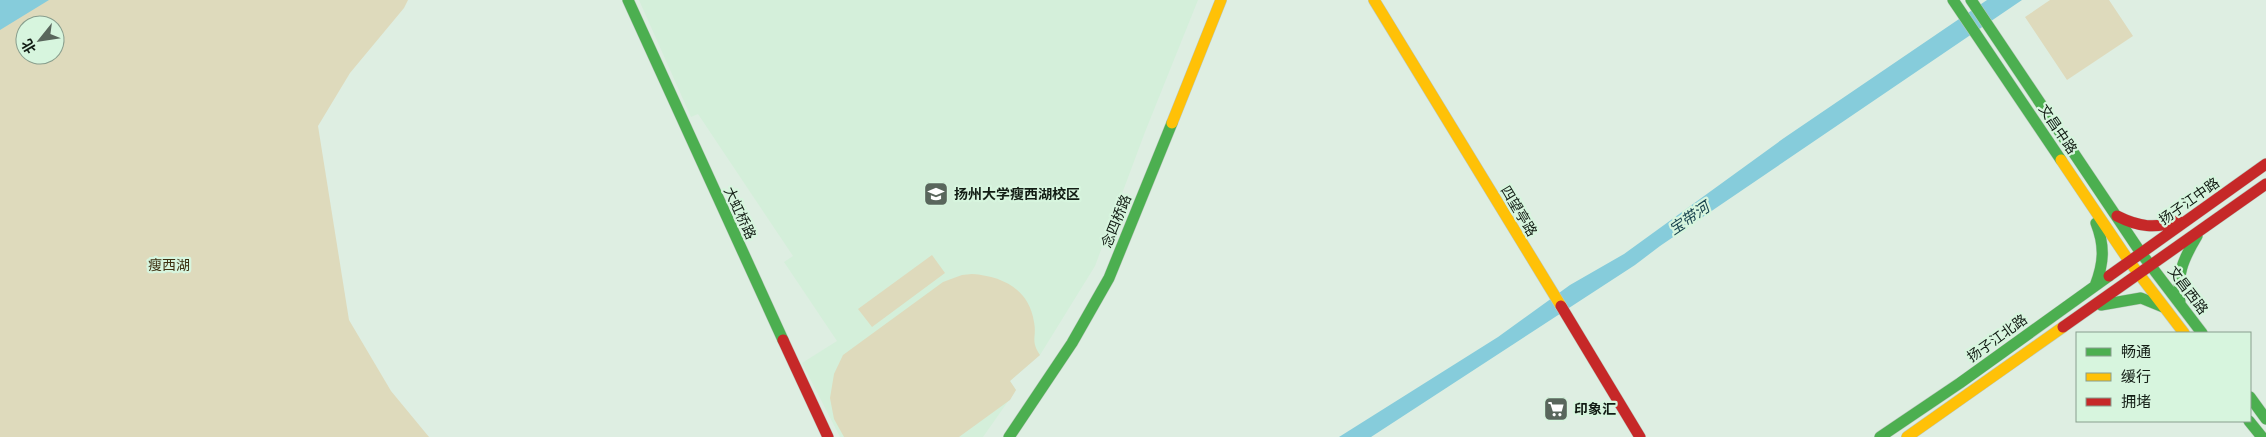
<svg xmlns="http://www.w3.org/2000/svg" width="2266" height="437" viewBox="0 0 2266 437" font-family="Montserrat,'Noto Sans SC',sans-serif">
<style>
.built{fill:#d4efda}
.green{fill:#dedabc;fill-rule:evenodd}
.water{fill:#86ccdb}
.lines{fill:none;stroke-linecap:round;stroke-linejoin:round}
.fast-casing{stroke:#bbc8be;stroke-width:12}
.slow-casing{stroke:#bbc8be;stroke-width:12}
.jam-casing{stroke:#bbc8be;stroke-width:12}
.fast{stroke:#4caf50;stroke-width:11}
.slow{stroke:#ffc107;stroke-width:11}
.jam{stroke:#c62828;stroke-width:11}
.labels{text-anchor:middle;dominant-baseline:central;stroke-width:4.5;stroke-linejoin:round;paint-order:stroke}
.street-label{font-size:14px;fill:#121c14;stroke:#d7f5de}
.poi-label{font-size:14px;font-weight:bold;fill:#121c14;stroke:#d7f5de;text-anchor:start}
.park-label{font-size:14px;fill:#3e3011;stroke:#d7f5de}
.water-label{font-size:15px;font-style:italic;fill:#17424d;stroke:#d7f5de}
</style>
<rect width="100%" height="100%" fill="#deeee2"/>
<path class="built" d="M 639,0 L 1198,0 L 1145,132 L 1095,266 L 1040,355 L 1010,381 L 1016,390 L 983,437 L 840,437 L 802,363 L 837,341 L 784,262 L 793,256 L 698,114 L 691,117 Z"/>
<path class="green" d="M 0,0 L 408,0 L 404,8 L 350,73 L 318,126 L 349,320 L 391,391 L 429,437 L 0,437 ZM 25,25 L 55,25 L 55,55 L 25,55 Z
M 2050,0 L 2109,0 L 2133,36 L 2067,80 L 2025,17 Z
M 932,255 L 945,273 L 872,327 L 858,309 Z
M 972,274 C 1002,276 1029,289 1034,322 C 1037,338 1030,340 1040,355 L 1010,381 L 1016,390 L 1010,400 L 959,437 L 844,437 L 834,419 L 830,398 L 834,374 L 843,355 L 943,282 L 962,275 Z"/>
<path class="water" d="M 0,0 L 49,0 L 0,30 Z
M 1987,0 L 2022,0 L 1660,246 L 1635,265 L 1371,437 L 1339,437 L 1498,337 L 1570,285 L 1624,254 L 1784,138 Z"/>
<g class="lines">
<defs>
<path id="fast" d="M 628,0 L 783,340
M 1953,0 L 2061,160
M 1971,0 L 2141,253 L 2202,333
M 2095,286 C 2104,263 2105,246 2096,223
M 2180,303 C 2177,274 2182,261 2197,236
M 2101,305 L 2141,298 L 2163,307
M 2250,397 L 2266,419
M 2249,421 L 2262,437
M 1009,437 L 1072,343 L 1109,278 L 1172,123
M 1880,437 L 1960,383 L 2109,276"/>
<path id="slow" d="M 1374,0 L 1561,306
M 1172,123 L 1221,0
M 2061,160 L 2129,261 L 2184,333
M 1907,437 L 2063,327"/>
<path id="jam" d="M 2117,216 C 2139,227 2155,229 2178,221
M 2109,276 L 2266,164
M 1561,306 L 1640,437
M 2063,327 L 2266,184
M 783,340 L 828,437"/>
</defs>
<use href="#fast" class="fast-casing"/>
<use href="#slow" class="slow-casing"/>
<use href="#jam" class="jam-casing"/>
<use href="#fast" class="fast"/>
<use href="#slow" class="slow"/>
<use href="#jam" class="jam"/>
</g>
<defs>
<symbol id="university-square" viewBox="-11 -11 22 22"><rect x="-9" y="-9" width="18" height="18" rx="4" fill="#59665c" stroke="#d7f5de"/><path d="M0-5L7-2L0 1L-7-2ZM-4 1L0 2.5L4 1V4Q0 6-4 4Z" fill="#fff"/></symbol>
<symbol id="supermarket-square" viewBox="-11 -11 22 22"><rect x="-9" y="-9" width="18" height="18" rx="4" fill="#59665c" stroke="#d7f5de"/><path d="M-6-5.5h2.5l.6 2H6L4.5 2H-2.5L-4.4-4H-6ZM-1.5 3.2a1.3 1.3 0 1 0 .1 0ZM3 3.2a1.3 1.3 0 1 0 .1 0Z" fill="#fff"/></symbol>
</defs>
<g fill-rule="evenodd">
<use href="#university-square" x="922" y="180" width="28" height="28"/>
<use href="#supermarket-square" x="1542" y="395" width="28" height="28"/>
</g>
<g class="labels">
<g class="street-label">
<text transform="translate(2058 129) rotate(56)">文昌中路</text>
<text transform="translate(2189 201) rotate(-35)">扬子江中路</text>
<text transform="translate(1519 211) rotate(59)">四望亭路</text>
<text transform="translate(740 213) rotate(65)">大虹桥路</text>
<text transform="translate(1116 221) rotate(-68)">念四桥路</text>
<text transform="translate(2188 290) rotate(53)">文昌西路</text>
<text transform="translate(1997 338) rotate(-36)">扬子江北路</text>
</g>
<g class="poi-label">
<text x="954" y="194">扬州大学瘦西湖校区</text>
<text x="1574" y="409">印象汇</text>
</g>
<g class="park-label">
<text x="169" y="265">瘦西湖</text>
</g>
<g class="water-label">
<text transform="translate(1689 218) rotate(-34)">宝带河</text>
</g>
</g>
<rect x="2076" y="332" width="175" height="90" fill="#d7f5de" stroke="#889e8d"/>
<rect x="2086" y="348" width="25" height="8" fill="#4caf50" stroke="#889e8d"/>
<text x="2121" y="357" font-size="15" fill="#121c14">畅通</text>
<rect x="2086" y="373" width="25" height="8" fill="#ffc107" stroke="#889e8d"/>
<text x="2121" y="382" font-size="15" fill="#121c14">缓行</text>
<rect x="2086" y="398" width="25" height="8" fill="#c62828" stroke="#889e8d"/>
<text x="2121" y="407" font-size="15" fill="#121c14">拥堵</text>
<g transform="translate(40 40) rotate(240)"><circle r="24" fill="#d7f5de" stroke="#889e8d"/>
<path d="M0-4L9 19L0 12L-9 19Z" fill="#59665c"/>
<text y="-8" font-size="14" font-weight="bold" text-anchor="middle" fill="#121c14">北</text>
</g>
</svg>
